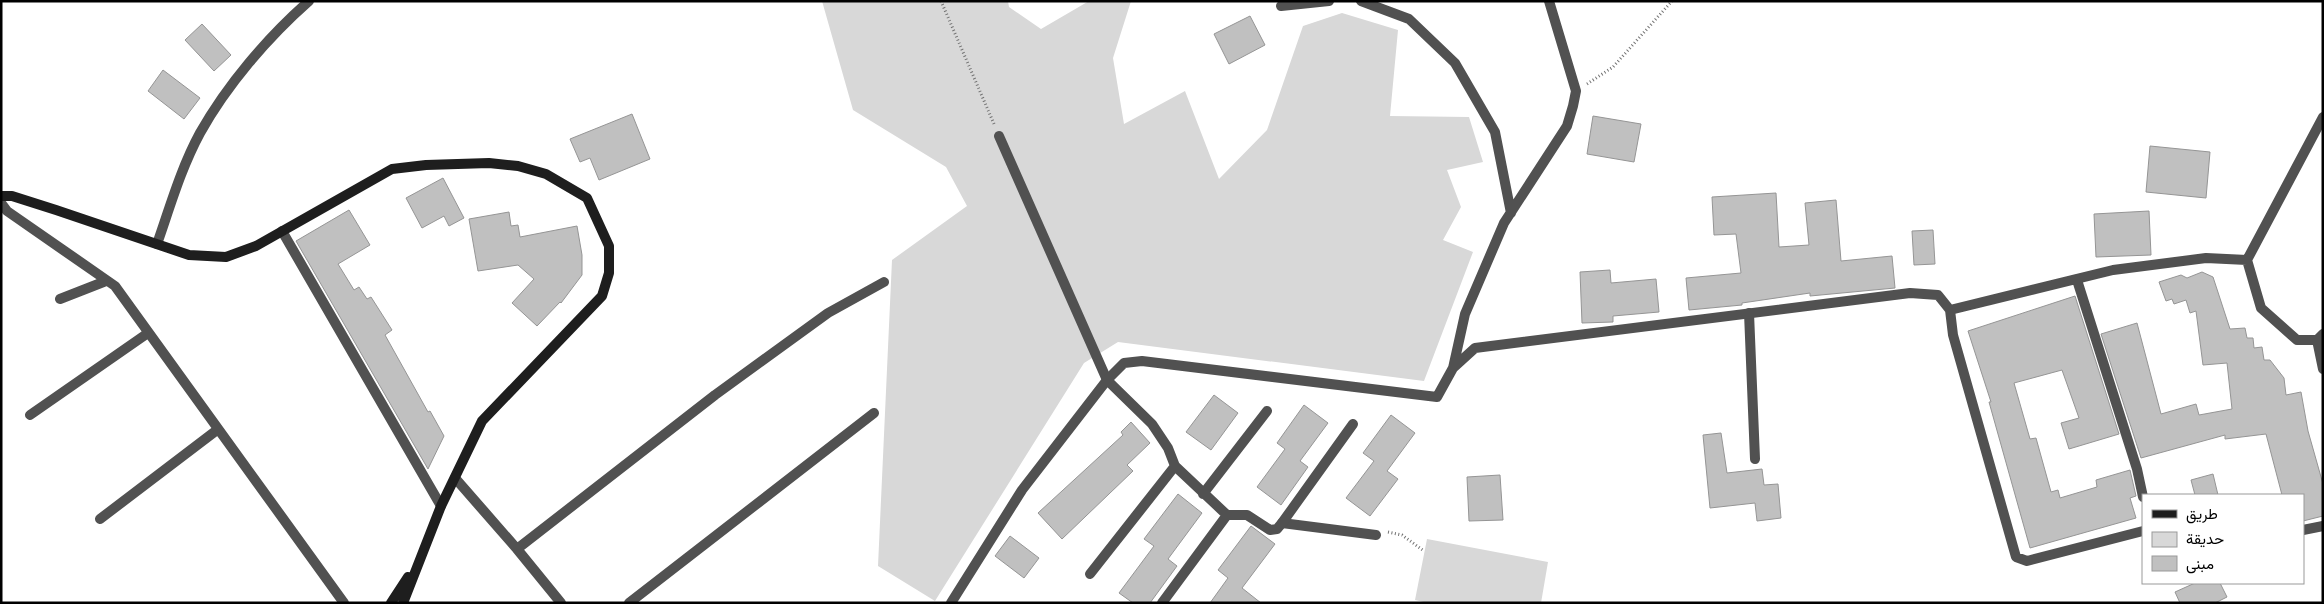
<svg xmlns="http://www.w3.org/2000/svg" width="2324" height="604" viewBox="0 0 2324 604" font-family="Montserrat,Vazirmatn,sans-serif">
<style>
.green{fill:#d8d8d8}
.building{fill:#c0c0c0;stroke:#959595}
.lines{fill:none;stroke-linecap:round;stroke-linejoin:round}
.path{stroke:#737373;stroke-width:3;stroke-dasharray:1 2.5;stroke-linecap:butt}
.service{stroke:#515151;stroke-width:10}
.minor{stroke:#515151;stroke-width:10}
.secondary{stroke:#1e1e1e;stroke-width:10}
</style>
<rect width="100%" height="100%" fill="#fff"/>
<path class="green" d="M 822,1 L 1008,1 L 1009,7 L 1041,29 L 1089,1 L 1131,1 L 1113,58 L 1124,124 L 1185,91 L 1219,179 L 1267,130 L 1303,26 L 1342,13 L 1398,30 L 1390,116 L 1469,117 L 1483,162 L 1447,170 L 1461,207 L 1443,240 L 1473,252 L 1424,381 L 1118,342 L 1084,363 L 935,601 L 878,566 L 892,260 L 967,206 L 946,167 L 853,110 Z
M 1427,539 L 1548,562 L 1541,603 L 1428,603 L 1415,600 Z"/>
<path class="building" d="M 1250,16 L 1265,45 L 1229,64 L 1214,34 Z
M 202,24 L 231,55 L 214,71 L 185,40 Z
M 163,70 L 200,98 L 184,119 L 148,91 Z
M 632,114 L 650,159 L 599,180 L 590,158 L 580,162 L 570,139 Z
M 1593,116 L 1641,124 L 1634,162 L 1587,154 Z
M 2150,146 L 2210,152 L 2206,198 L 2146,192 Z
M 443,178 L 464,218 L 449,226 L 444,216 L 422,228 L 406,198 Z
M 1776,193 L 1779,247 L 1809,245 L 1805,203 L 1836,200 L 1841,261 L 1892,256 L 1895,288 L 1810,296 L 1810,293 L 1742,303 L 1742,305 L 1689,310 L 1686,278 L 1741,273 L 1736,234 L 1714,235 L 1712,197 Z
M 349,210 L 370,245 L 338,264 L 354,290 L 359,287 L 367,299 L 371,297 L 392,330 L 385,335 L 428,412 L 430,411 L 444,436 L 428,469 L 296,241 Z
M 2149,211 L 2151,255 L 2096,257 L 2094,214 Z
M 509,212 L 511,226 L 518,225 L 520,237 L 577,226 L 582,255 L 582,275 L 561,303 L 560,302 L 537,326 L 512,303 L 534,279 L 518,265 L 478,271 L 469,219 Z
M 1933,230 L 1935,264 L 1914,265 L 1912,231 Z
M 1610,270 L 1611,283 L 1656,279 L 1659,312 L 1613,316 L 1613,322 L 1582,323 L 1580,272 Z
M 2202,272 L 2213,277 L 2230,329 L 2245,328 L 2247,338 L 2253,338 L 2254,348 L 2262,347 L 2264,360 L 2270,360 L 2284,378 L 2286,395 L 2301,392 L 2308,431 L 2323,484 L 2323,516 L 2303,521 L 2303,495 L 2282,495 L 2266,434 L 2225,439 L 2225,435 L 2141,458 L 2101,334 L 2137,323 L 2161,414 L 2196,404 L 2199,415 L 2232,409 L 2227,363 L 2203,365 L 2196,311 L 2190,313 L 2186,300 L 2174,304 L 2172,299 L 2166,301 L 2159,282 L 2181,275 L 2187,278 Z
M 2075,296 L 2119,434 L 2069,449 L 2061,423 L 2079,418 L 2062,370 L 2014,383 L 2030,439 L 2036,438 L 2051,492 L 2058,490 L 2060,498 L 2097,487 L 2096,480 L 2130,470 L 2136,496 L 2130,498 L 2136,518 L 2030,548 L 1989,402 L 1991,402 L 1968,331 Z
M 1214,395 L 1238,413 L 1211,450 L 1186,432 Z
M 1304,405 L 1328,423 L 1300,461 L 1308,467 L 1281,505 L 1257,487 L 1285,449 L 1277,443 Z
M 1391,415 L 1415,433 L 1387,471 L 1398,479 L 1370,516 L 1346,498 L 1374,461 L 1363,453 Z
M 1131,422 L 1150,443 L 1127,465 L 1133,471 L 1062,539 L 1038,513 L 1123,435 L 1121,432 Z
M 1721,433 L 1727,473 L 1762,469 L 1764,485 L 1778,484 L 1781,518 L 1757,521 L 1755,503 L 1710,508 L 1703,435 Z
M 2213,474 L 2218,495 L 2195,495 L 2191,480 Z
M 1500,475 L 1503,520 L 1469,521 L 1467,477 Z
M 1178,494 L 1202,513 L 1168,559 L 1177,566 L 1150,603 L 1133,603 L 1119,593 L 1154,546 L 1144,539 Z
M 1251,526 L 1275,544 L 1242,588 L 1261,603 L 1210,603 L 1228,578 L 1218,570 Z
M 1010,536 L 1039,558 L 1024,578 L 995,556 Z
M 2195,583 L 2220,583 L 2227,597 L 2215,603 L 2180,603 L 2175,592 Z"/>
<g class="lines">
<path class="path" d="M 941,1 L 994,124
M 1587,84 L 1613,67 L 1672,1
M 1388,532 L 1402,535 L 1424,551"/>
<path class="service" d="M 999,136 L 1107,380
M 1749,313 L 1755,459
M 1282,523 L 1376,535"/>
<path class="minor" d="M 1361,1 L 1409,19 L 1455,63 L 1495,132 L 1511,213
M 1281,6 L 1329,1
M 1,203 L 7,211 L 115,286 L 344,603
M 282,231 L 441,506
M 157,244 C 170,207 181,168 200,133 C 227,85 267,38 309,1
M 2247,260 L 2323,117
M 2077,280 L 2137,469 L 2143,497
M 60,299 L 106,281
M 1950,310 L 1953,335 L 2016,557 L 2027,561 L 2143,531
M 2317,340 L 2323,369
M 1453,368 L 1465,314 L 1504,223 L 1567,126 L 1573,106 L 1576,91 L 1549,1
M 1107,380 L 1152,424 L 1168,448 L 1175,466 L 1227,515 L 1247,515 L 1270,530 L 1277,529 L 1282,523 L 1353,424
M 30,415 L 148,333
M 455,478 L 517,549
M 1203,494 L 1267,411
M 100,519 L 217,430
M 2303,530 L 2323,526
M 1090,574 L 1175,466
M 561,603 L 517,549 L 715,395 L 828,313 L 884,282
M 629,603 L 874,413
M 951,603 L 1022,490 L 1107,380 L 1124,363 L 1142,361 L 1437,397 L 1453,368 L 1475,348 L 1910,293 L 1938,295 L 1950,310 L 2113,270 L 2206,258 L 2247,260 L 2261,308 L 2297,340 L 2317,340 L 2323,334
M 1162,603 L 1227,515"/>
<path class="secondary" d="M 1,196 L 12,196 L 56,210 L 189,255 L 226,257 L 256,246 L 392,169 L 426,165 L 489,163 L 518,166 L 546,174 L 587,198 L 609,246 L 609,273 L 602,296 L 482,421 L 441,506 L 403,603
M 391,603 L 408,577"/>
</g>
<rect width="2324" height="604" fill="none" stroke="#000000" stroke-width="5"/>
<rect x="2142" y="494" width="162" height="90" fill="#ffffff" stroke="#999999"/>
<rect x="2152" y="510" width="25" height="8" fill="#1e1e1e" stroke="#999999"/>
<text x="2186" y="519" font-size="15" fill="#000000">طريق</text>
<rect x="2152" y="532" width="25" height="15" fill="#d8d8d8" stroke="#999999"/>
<text x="2186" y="544" font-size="15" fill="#000000">حديقة</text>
<rect x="2152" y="556" width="25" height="15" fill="#c0c0c0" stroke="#999999"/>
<text x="2186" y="569" font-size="15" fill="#000000">مبنى</text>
</svg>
